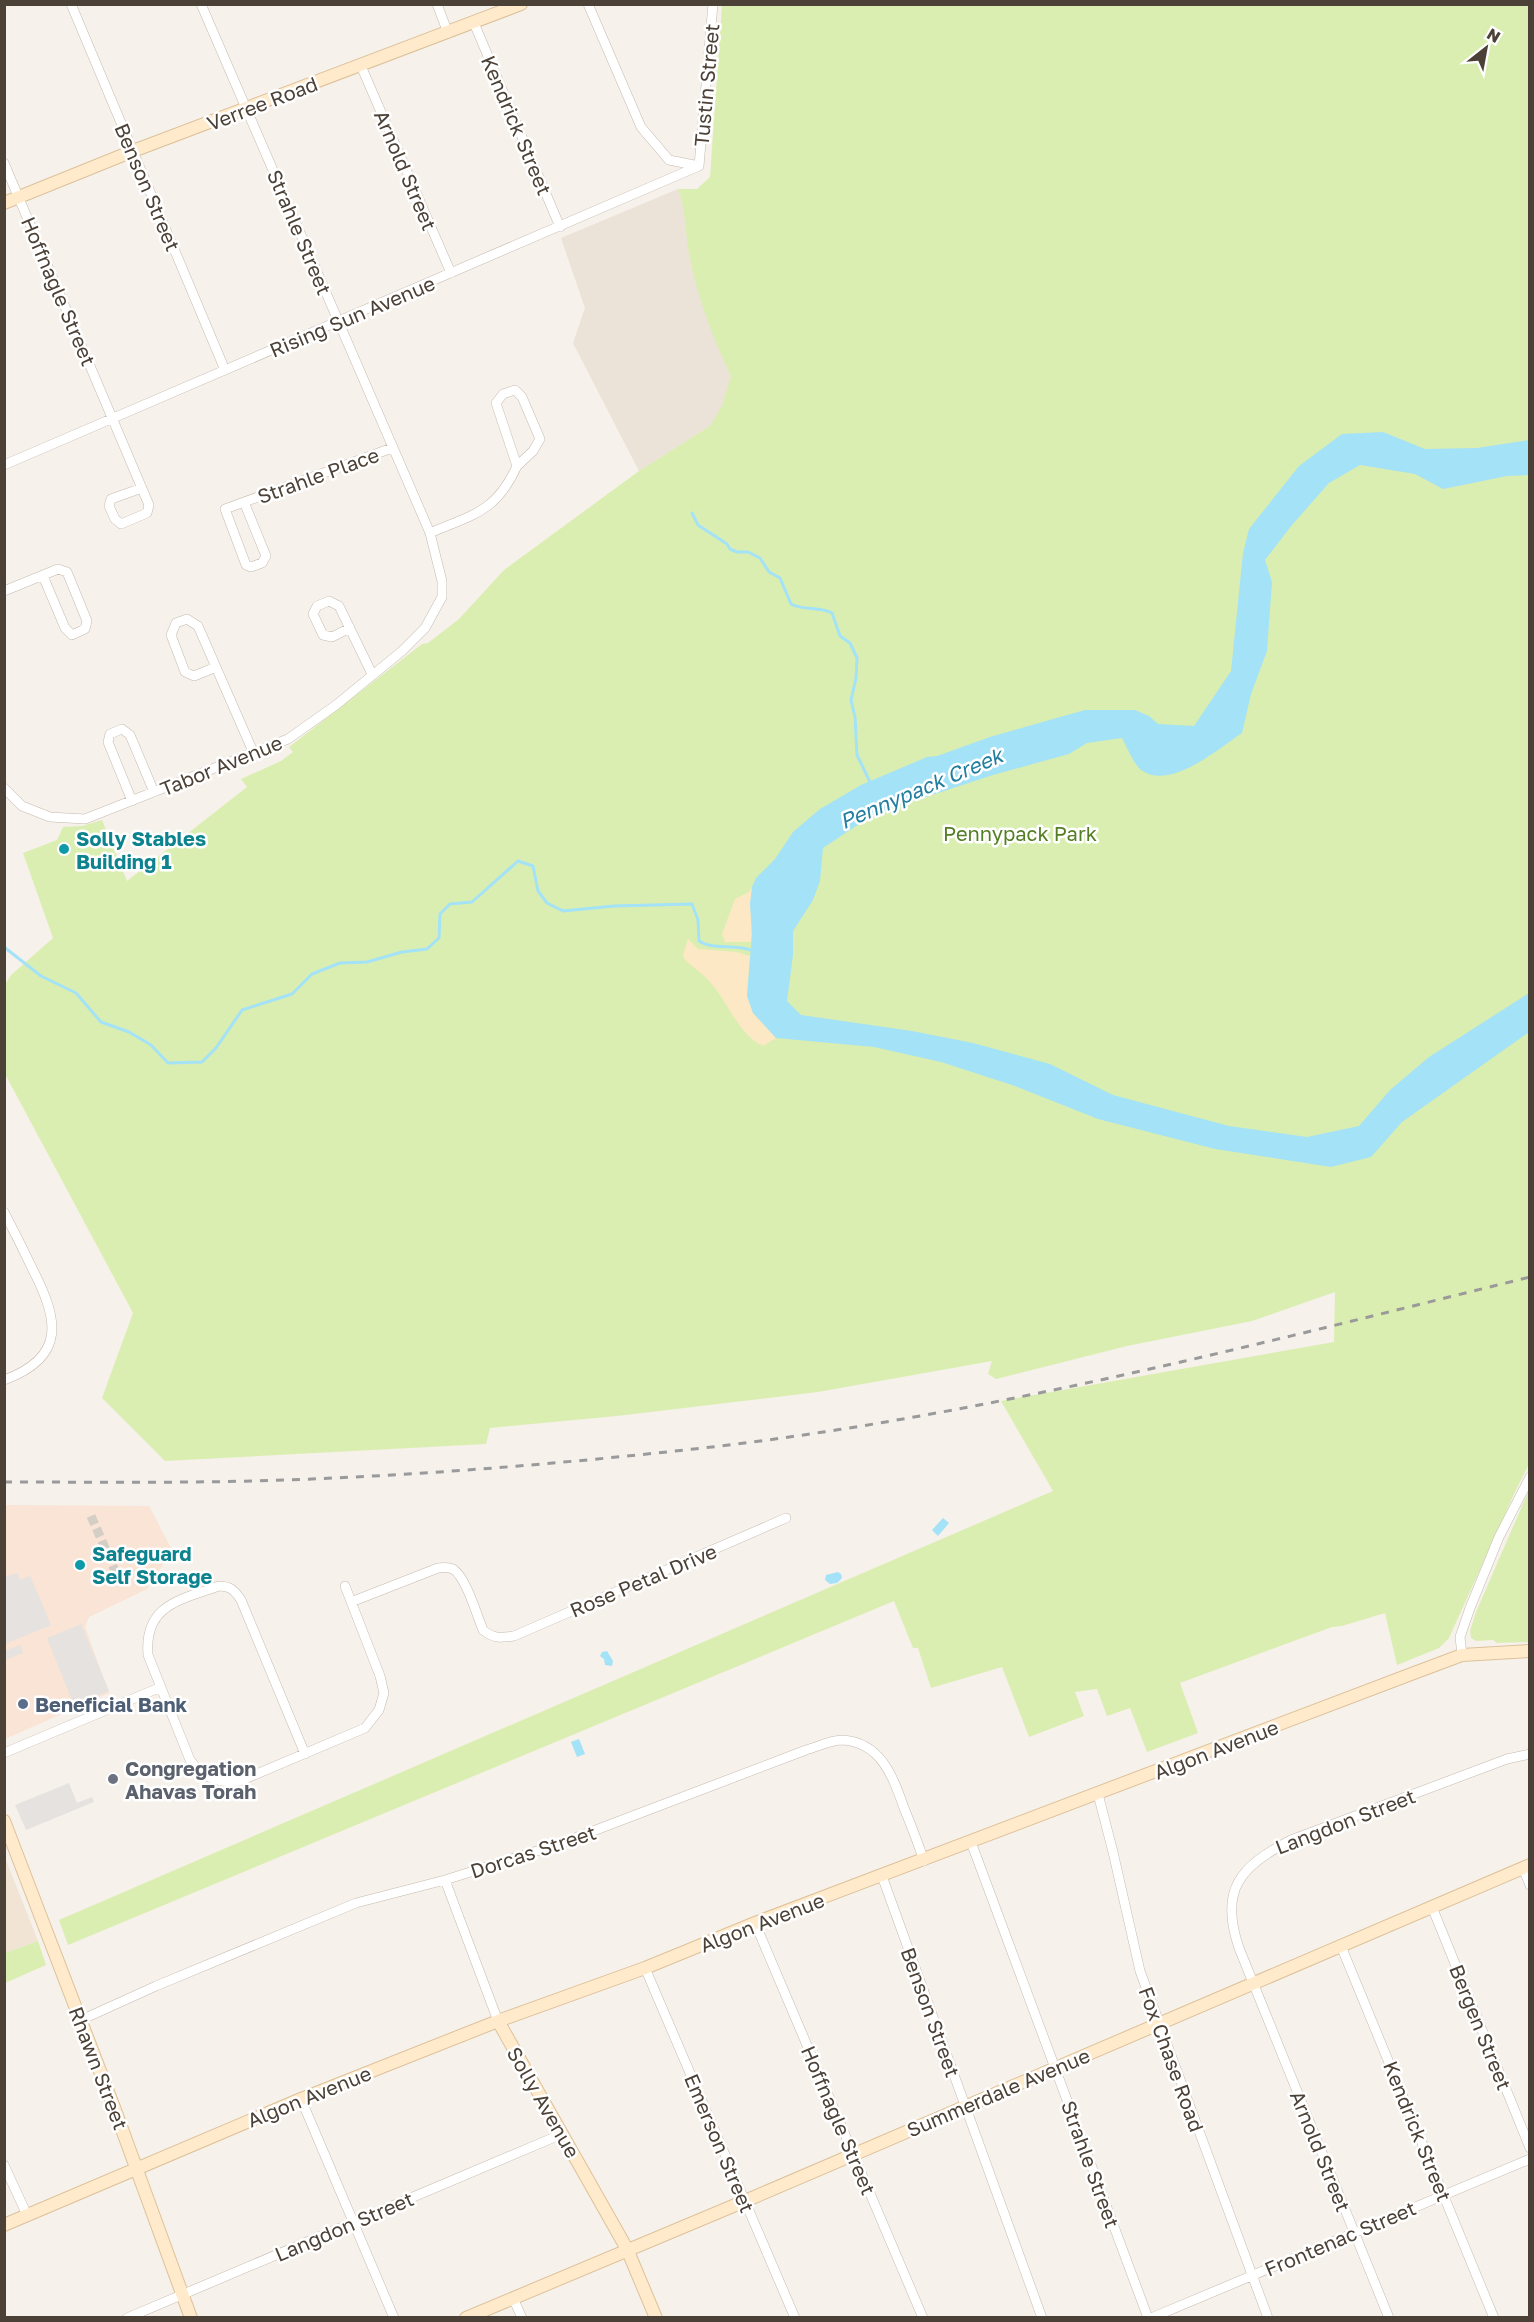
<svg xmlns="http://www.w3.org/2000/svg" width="1534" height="2322" viewBox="0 0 1534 2322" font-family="'Golos Text',sans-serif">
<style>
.residential{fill:#ebe2d8}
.commercial{fill:#f9e4d5}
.education{fill:#f1e4d4}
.green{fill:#dbeeb1}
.sand{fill:#fce8c5}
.parking{fill:#e5e2df}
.water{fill:#a3e2f7}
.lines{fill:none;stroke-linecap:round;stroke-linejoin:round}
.stream{stroke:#a3e2f7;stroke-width:3}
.street-tunnel{stroke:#d4cec7;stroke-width:9;stroke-dasharray:9 4.5;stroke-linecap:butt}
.street-casing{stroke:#c6baaf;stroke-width:10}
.secondary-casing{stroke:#ddc199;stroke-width:14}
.street{stroke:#fff;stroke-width:9}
.secondary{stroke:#ffebcc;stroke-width:12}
.rail{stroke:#9a9a9a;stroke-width:3;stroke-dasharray:8 8;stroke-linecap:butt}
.culture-dot{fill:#0f9aa8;stroke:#fff;stroke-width:2}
.service-dot{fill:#5c6f8a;stroke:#fff;stroke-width:2}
.worship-dot{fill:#6b7280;stroke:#fff;stroke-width:2}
.labels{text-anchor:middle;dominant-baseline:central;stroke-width:5;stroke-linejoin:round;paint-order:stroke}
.street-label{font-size:20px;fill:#4c4137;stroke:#fff}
.park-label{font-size:20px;fill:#547e23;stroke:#fff}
.culture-label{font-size:20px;font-weight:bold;fill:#0d838f;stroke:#fff;text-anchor:start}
.service-label{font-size:20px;font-weight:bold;fill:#4e5e75;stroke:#fff;text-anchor:start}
.worship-label{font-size:20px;font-weight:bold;fill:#5b616d;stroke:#fff;text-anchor:start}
.water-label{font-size:21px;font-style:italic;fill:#217e9f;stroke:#fff}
</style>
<rect width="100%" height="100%" fill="#f6f1eb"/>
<path class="residential" d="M 678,189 L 761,394 L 639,471 L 573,343 L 585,308 L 561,238 Z"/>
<path class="commercial" d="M 5,1505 L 149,1506 L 172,1550 L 147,1589 L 89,1617 L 85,1627 L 109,1693 L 5,1739 Z"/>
<path class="education" d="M 4,1855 L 38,1941 L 5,1953 L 4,1953 Z"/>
<path class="green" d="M 722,5 L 1529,5 L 1529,1464 L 1515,1492 L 1449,1638 L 1439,1648 L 1397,1665 L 1385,1613 L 1342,1626 L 1332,1627 L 1180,1683 L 1198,1733 L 1147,1752 L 1130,1708 L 1107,1716 L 1097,1689 L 1075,1692 L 1084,1716 L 1029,1737 L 1002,1667 L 931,1688 L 918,1648 L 913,1648 L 894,1601 L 68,1945 L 59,1920 L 1053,1491 L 1001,1401 L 1334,1342 L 1335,1292 L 1252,1321 L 1127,1346 L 996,1379 L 988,1374 L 992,1361 L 818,1392 L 617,1416 L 490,1428 L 486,1444 L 165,1461 L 102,1398 L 133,1313 L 5,1074 L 4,986 L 11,975 L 53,938 L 23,853 L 57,840 L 63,827 L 82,826 L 102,820 L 127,881 L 247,787 L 241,779 L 281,761 L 293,752 L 289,747 L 422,644 L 428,643 L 459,619 L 504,570 L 639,471 L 710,426 L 722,406 L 731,376 C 712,336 697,297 689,253 C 685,232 686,209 678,189 L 697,189 L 710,177 Z
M 1529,1490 L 1529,1642 L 1497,1643 L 1493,1640 L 1476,1641 L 1471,1638 L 1470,1631 L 1476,1612 Z
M 38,1941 L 46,1965 L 5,1983 L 5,1953 Z"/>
<path class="sand" d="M 752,887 L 751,942 L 725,942 L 722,934 L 735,899 L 749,892 Z
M 688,939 L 698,949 L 736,952 L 750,956 L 747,996 L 753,1013 L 776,1038 L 763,1046 C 737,1033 729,1003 710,982 C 703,974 693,967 685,960 L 683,955 Z"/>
<path class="parking" d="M 17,1573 L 20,1580 L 30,1576 L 51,1625 L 5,1644 L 5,1577 Z
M 81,1624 L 109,1691 L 74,1705 L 47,1638 Z
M 20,1645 L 23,1653 L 5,1660 L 5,1651 Z
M 69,1783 L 77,1803 L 92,1797 L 94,1802 L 26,1830 L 15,1805 Z"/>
<path class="water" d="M 1383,432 L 1425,449 L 1477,448 L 1529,440 L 1529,475 L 1507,476 L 1443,489 L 1415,474 L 1360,465 L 1329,483 L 1292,525 L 1265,560 L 1272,582 L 1267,651 L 1251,694 L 1242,733 C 1218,749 1170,791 1141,770 C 1133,763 1127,747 1122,738 L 1087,743 L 1069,754 L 993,775 L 874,814 L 823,848 L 820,881 L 813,900 L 793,931 L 793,955 L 787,1001 L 801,1015 L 912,1031 L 973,1043 L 1050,1064 L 1113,1095 L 1229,1126 L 1307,1137 L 1359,1126 L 1390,1090 L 1429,1057 L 1529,993 L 1529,1032 L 1402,1122 L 1371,1157 L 1331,1167 L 1215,1149 L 1098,1119 L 1012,1085 L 941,1062 L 874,1047 L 776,1038 L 753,1013 L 747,996 L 752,934 L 750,904 L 752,887 L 756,878 L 775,859 L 793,832 L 820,809 L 861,785 L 927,757 L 937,756 L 990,737 L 1085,710 L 1135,710 L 1149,716 L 1158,724 L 1194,726 L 1231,671 L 1243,553 L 1249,529 L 1299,466 L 1342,434 Z
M 943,1518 L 949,1523 L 938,1536 L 932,1530 Z
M 838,1572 L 841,1574 L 842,1578 L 837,1583 L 830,1584 L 825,1580 L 826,1575 Z
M 602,1652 L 607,1651 L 613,1661 L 612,1666 L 605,1665 L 604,1659 L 600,1656 Z
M 579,1739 L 585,1754 L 577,1757 L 571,1742 Z"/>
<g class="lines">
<path class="stream" d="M 692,513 L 698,525 L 727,544 L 730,549 L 737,552 L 748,552 L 760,558 L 769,572 L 780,578 L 791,604 C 804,611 819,606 832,613 L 840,636 L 850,643 L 857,658 L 856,678 L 851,700 L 855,717 L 857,755 L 871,784
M 4,947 L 41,976 L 76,993 L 101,1022 L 129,1032 L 151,1045 L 168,1063 L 202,1062 L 216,1048 L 242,1010 L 292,994 L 312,974 L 340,963 L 367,962 L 402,952 L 427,949 L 439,938 L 440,914 L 450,904 L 472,902 L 518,861 L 533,866 L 538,891 L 547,903 L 563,911 L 614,906 L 692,904 L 698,920 L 699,941 C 714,951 736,943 753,951"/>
<path class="street-tunnel" d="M 91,1516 L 120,1582"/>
<defs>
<path id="street" d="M 71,4 L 225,370
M 437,4 L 448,33
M 588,4 L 641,127 L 669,160 L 699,166
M 474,23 L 560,227
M 361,66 L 451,273
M 4,163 L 149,505 L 147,513 L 121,524 L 115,519 L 109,506 L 111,499 L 142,488
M 699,166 L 713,4
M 4,465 L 699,166
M 244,502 L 266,556 L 262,563 L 251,567 L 246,565 L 225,509 L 392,448
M 430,533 C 474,514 496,512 517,466 L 496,403 L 503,394 L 515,390 L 522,397 L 540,439 L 533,451 L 517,466
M 4,591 L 58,569 L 67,572 L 87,621 L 85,629 L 72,635 L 65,628 L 43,576
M 350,628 L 332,637 L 323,635 L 313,614 L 317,606 L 329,601 L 339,606 L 372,674
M 216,667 L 194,676 L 185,672 L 171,635 L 176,623 L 187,619 L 198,626 L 254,754
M 4,788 L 22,806 L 50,817 L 85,819 L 288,739 L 336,705 L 402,651 L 425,628 L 442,597 L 442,581 L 430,533 L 201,4
M 132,801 L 108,742 L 110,734 L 122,729 L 130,735 L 154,792
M 4,1212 C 14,1231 24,1251 33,1270 C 58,1319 67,1357 4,1380
M 351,1602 L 438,1568 C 444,1567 448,1567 453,1569 C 466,1577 477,1616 483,1630 C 494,1639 501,1638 514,1636 L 786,1518
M 1462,1655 L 1460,1637 L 1470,1608 L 1499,1537 L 1530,1477
M 4,1753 L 161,1687
M 305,1754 L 241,1600 C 235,1591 231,1586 219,1586 C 181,1600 144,1604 148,1655 L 190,1760 C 204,1778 218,1784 240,1781 L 365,1728 L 379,1710 L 384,1693 L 380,1676 L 345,1586
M 1098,1794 L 1113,1852 L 1140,1971 L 1268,2318
M 971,1842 L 1148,2318
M 1523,1868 L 1530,1885
M 882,1876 L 1042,2318
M 445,1880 L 498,2021
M 1432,1907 L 1530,2148
M 755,1923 L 923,2318
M 1341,1946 L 1494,2318
M 645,1968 L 795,2318
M 81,2020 L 156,1986 L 356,1903 L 445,1880 L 559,1844 L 806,1750 C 817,1747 831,1740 842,1740 C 881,1742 893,1777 904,1808 C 911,1825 918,1843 924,1861
M 301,2099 L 394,2318
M 4,2165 L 27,2215
M 513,2298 L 522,2318
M 127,2318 L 562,2134
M 1151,2318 L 1530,2159
M 1389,2318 L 1239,1948 C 1219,1890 1240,1866 1291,1840 L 1507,1759 L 1530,1754"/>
<path id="secondary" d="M 4,203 L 133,151 L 521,4
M 4,1821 L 115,2110 L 191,2318
M 498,2021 L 627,2249 L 656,2318
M 4,2225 L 301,2099 L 498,2021 L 645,1968 L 755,1923 L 1414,1673 L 1462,1655 L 1530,1651
M 466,2318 L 745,2201 L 1530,1865"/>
</defs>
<use href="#street" class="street-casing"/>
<use href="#secondary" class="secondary-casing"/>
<use href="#street" class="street"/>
<use href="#secondary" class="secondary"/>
<path class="rail" d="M 4,1482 C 87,1482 170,1483 253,1481 C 400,1477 548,1465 694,1449 C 977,1418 1254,1345 1530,1277"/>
</g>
<g class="culture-dot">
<circle cx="64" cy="849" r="6"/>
<circle cx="80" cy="1565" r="6"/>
</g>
<circle class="service-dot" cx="23" cy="1704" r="6"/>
<circle class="worship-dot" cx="113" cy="1779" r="6"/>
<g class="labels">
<g class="street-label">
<text transform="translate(706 85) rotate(-85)">Tustin Street</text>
<text transform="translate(262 103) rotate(-21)">Verree Road</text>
<text transform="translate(517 125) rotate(67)">Kendrick Street</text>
<text transform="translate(406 170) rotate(67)">Arnold Street</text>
<text transform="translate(148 187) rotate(67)">Benson Street</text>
<text transform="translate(300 232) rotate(67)">Strahle Street</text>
<text transform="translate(59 291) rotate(67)">Hoffnagle Street</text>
<text transform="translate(352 316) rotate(-23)">Rising Sun Avenue</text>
<text transform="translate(318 475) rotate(-20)">Strahle Place</text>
<text transform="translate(221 765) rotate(-22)">Tabor Avenue</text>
<text transform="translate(643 1580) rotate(-23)">Rose Petal Drive</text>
<text transform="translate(1216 1749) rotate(-21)">Algon Avenue</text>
<text transform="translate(1345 1821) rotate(-21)">Langdon Street</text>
<text transform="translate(533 1851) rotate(-18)">Dorcas Street</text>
<text transform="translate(762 1922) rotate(-21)">Algon Avenue</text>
<text transform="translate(931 2012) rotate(70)">Benson Street</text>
<text transform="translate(1481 2027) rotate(68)">Bergen Street</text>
<text transform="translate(1172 2059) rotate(70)">Fox Chase Road</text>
<text transform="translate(99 2068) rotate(69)">Rhawn Street</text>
<text transform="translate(998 2092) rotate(-23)">Summerdale Avenue</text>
<text transform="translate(309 2096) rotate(-22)">Algon Avenue</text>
<text transform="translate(544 2102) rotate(60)">Solly Avenue</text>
<text transform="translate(839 2120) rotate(67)">Hoffnagle Street</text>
<text transform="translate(1418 2131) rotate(68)">Kendrick Street</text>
<text transform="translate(720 2143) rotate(67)">Emerson Street</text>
<text transform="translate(1321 2151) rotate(68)">Arnold Street</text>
<text transform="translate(1091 2164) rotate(70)">Strahle Street</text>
<text transform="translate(344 2226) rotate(-23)">Langdon Street</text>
<text transform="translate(1340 2238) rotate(-23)">Frontenac Street</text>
</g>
<g class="park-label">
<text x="1020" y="833">Pennypack Park</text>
</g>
<g class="culture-label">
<text x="76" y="838">Solly Stables<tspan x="76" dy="23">Building 1</tspan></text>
<text x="92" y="1553">Safeguard<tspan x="92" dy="23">Self Storage</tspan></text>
</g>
<g class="service-label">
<text x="35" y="1704">Beneficial Bank</text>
</g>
<g class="worship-label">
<text x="125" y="1768">Congregation<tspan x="125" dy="23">Ahavas Torah</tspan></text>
</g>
<g class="water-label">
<text transform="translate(921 788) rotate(-23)">Pennypack Creek</text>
</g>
</g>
<rect width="1534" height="2322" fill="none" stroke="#4c4137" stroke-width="12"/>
<g transform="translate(1486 48) rotate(31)" stroke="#ffffff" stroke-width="4.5" paint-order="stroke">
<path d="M0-4.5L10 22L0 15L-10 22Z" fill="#4c4137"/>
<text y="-9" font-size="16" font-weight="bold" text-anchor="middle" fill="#4c4137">N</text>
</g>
</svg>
